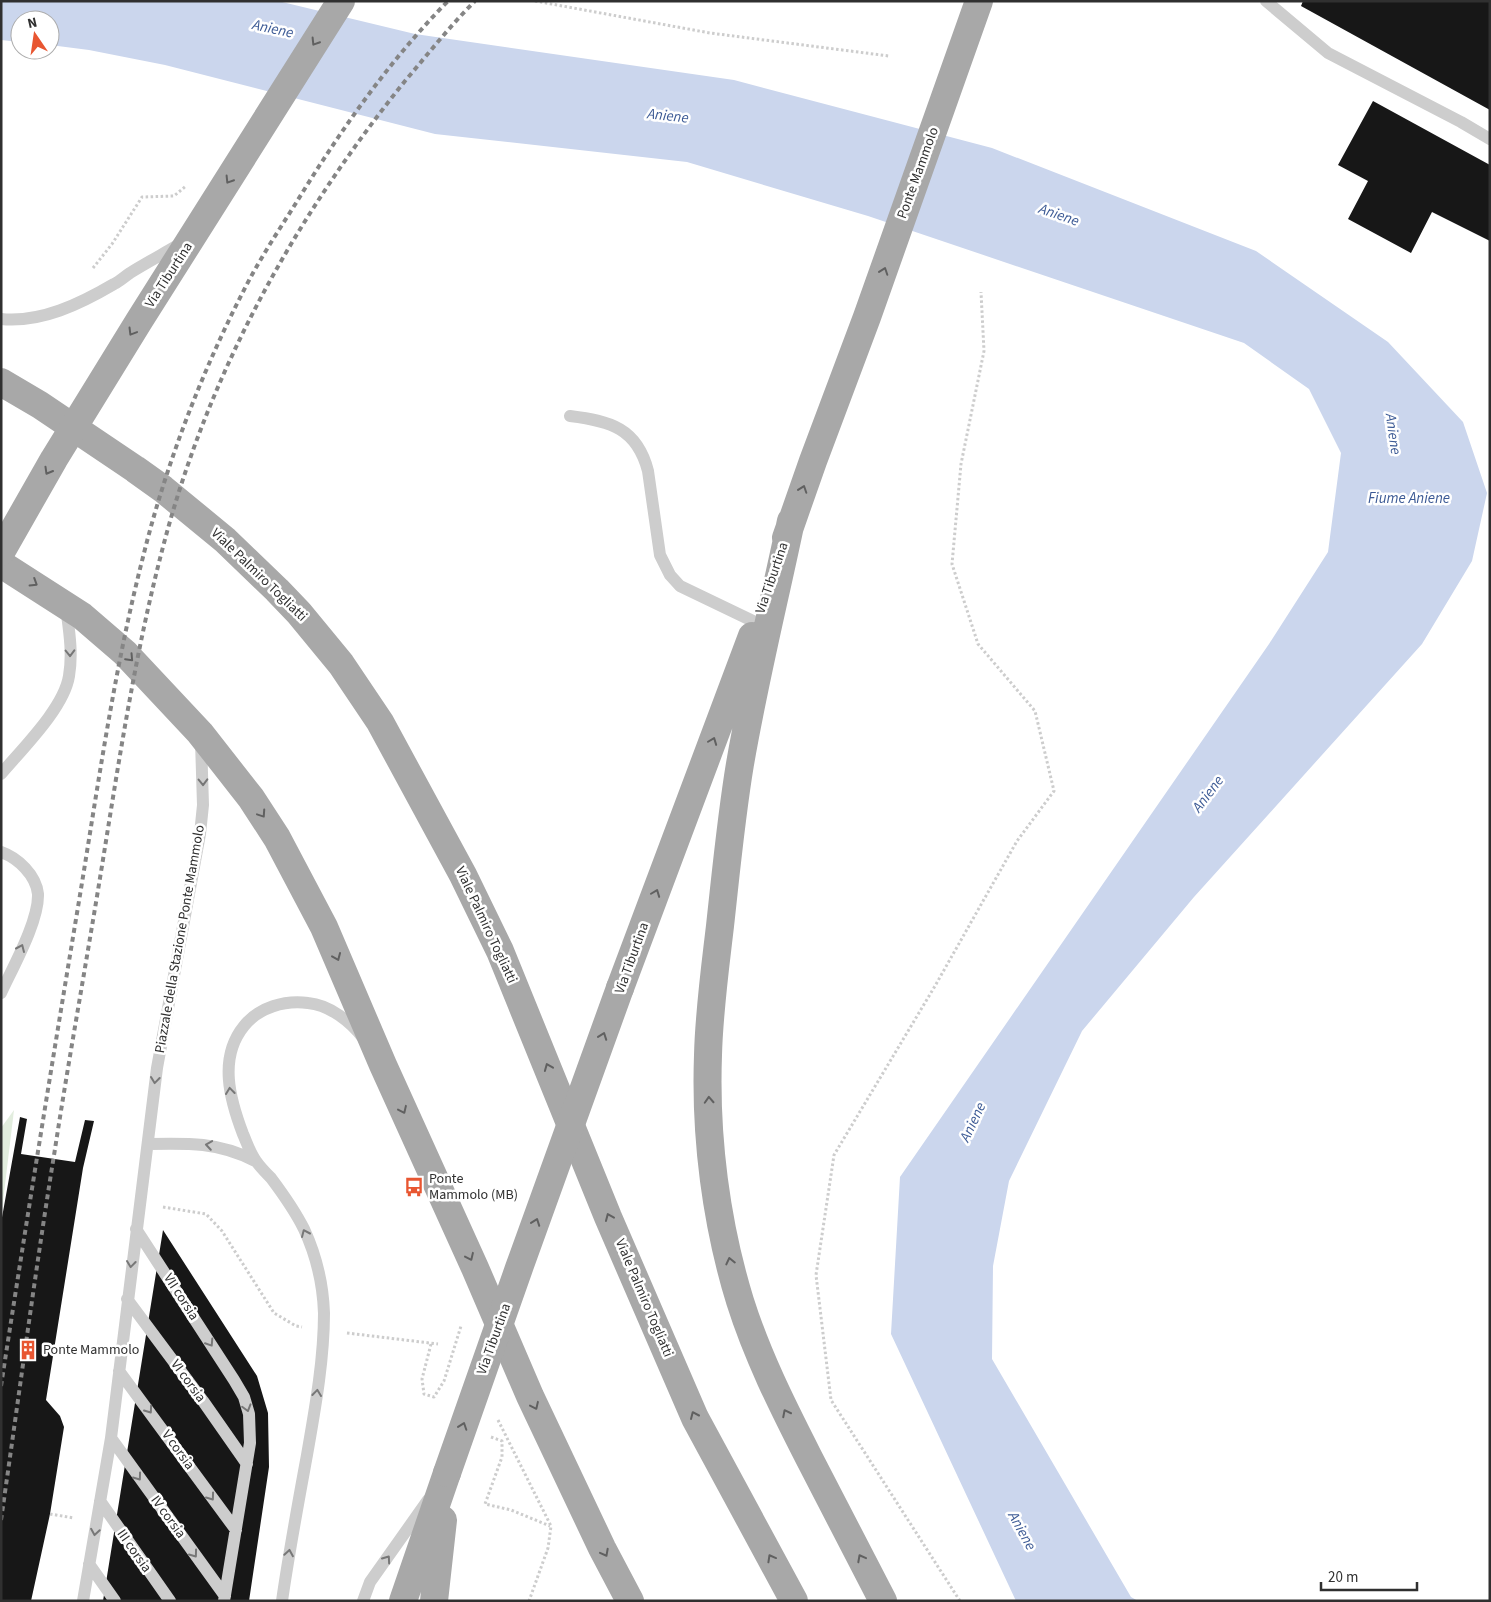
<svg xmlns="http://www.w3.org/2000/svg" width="1491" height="1602" viewBox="0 0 1491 1602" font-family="'Source Sans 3',sans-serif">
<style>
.green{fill:#e2edde}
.water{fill:#cbd6ed}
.building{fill:#171717}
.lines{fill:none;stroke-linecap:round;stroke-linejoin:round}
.path{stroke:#cdcdcd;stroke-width:3;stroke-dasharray:2.5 2.5;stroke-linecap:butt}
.service{stroke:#cdcdcd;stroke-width:12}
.primary{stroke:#a8a8a8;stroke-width:28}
.rail{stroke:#858585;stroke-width:4;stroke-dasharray:5 4;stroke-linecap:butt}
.primary-bridge{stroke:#a8a8a8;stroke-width:28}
.oneway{stroke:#606060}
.oneway2{stroke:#777}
.labels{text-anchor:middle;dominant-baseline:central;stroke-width:5;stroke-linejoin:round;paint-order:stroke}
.street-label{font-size:14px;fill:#303030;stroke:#fff}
.poi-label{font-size:14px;fill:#303030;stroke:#fff;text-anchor:start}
.water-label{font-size:15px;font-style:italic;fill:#3c5a95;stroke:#fff}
</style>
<rect width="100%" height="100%" fill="#fff"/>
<path class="green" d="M 14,1110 L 1,1218 L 1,1128 Z"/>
<path class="water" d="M 1,1 L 278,1 L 415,34 L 734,80 L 992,148 L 1256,251 L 1388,342 L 1463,422 L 1487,493 L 1472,561 L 1422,644 L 1194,897 L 1082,1031 L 1009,1181 L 993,1266 L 992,1359 L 1131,1597 L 1138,1601 L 1016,1601 L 891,1334 L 900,1177 L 1269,644 L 1328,552 L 1341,453 L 1309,389 L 1244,343 L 868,216 L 687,162 L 435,134 L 165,65 L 89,50 L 50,45 L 50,20 L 20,20 L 20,42 L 1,40 Z"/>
<path class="building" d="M 1303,1 L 1490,1 L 1490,110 L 1301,6 Z
M 1373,101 L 1490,165 L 1490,241 L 1432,212 L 1411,253 L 1348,219 L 1368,181 L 1338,165 Z
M 20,1117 L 27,1119 L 21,1154 L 75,1162 L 85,1120 L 94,1121 L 83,1168 L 46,1400 L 60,1416 L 64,1427 L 50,1514 L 31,1601 L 1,1601 L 1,1223 Z
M 163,1230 L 257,1376 L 268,1413 L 269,1467 L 249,1601 L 103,1601 Z"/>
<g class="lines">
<path class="path" d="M 535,1 L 710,33 L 889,56
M 93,268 L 112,244 L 142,197 L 174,196 L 186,186
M 163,1207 L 206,1214 L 222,1231 L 274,1313 L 296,1326 L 302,1327
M 347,1333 L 438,1344
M 431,1344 L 422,1379 L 424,1394 L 434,1397 L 444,1381 L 461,1326
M 498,1420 L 551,1526 L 548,1548 L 529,1601
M 491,1437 L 502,1441 L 502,1457 L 485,1504 L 511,1510 L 550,1526
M 50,1514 L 74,1518
M 960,1601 L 831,1400 L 816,1275 L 834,1155 L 935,986 L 1017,841 L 1054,791 L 1035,711 L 978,644 L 952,564 L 961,464 L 984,351 L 981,292"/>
<path class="service" d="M 1266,1 L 1328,53 L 1461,122 L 1490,139
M 1,319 C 41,323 80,304 114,284 C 120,281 124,277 130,273 C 146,263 163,254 180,244
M 570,416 C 610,421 637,428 648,471 L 660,555 L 670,575 L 680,586 L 757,623
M 1,774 C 22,749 64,708 69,676 C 73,653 69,630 66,607
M 1,852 C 18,858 36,875 38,894 C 39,921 13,967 1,993
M 148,1144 C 187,1143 219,1142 255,1161
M 136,1229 L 234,1380 L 244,1397 L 249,1414 L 250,1443 L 224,1601
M 127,1299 L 203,1401 L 247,1464
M 119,1371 L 236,1530
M 111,1438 L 225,1596
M 100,1501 L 170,1601
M 89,1564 L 115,1601
M 83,1601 L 111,1438 L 157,1068 L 200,834 L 203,805 L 201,741
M 282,1601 C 289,1552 298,1504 307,1455 C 315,1409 324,1360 324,1313 C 323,1284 316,1255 304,1229 C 295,1211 283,1194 271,1178 C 266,1173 260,1167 256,1161 C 250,1153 247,1143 243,1134 C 230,1100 218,1058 244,1026 C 259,1007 285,1000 308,1003 C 330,1005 351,1022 364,1039
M 363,1601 L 370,1582 L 428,1500"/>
<path class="primary" d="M 1,382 L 40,405 L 135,469 L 163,489 L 225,540 L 277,590 L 299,613 L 341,664 L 380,722 L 463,875 L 500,951 L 608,1217 L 695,1418 L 794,1601
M 791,521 C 774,602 754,682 740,764 C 731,818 726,872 720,926 C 715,969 709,1012 708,1055 C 705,1137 716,1223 740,1301 C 757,1355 782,1405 808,1456 C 833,1504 858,1552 883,1601
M 786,538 L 813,461 L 867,317 L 979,1
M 1,564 L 82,616 L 125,653 L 200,733 L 251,798 L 277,838 L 324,927 L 383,1065 L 475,1268 L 530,1396 L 602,1548 L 630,1601
M 620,988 L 752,636
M 403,1601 L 447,1473
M 434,1601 L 443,1520"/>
<path class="rail" d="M 1,1386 C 26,1224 52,1063 79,901 C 98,786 114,670 143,557 C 166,464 202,371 246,286 C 261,257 279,230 296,203 C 340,131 389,61 448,1
M 1,1520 C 19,1396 35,1272 55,1149 C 66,1077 79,1004 91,932 C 114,798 131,663 167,532 C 213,365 297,215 405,81 C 428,54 450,26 475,1"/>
<path class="primary-bridge" d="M 1,552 L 54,459 L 139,321 L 341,1
M 447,1473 L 519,1268 L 620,988"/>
</g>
<defs><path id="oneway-chevron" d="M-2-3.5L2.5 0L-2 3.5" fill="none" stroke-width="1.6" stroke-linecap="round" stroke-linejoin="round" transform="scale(1.25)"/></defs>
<g class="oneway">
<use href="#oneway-chevron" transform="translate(315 42) rotate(122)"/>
<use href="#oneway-chevron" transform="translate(229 180) rotate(122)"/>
<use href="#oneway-chevron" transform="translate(884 271) rotate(-71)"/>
<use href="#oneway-chevron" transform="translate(132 332) rotate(121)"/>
<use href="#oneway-chevron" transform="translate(48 471) rotate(120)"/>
<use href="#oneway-chevron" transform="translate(803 489) rotate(-71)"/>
<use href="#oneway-chevron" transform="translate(34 583) rotate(32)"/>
<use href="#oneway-chevron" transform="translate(130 658) rotate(47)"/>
<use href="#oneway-chevron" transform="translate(713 741) rotate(-69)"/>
<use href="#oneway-chevron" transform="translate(262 814) rotate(56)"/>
<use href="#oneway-chevron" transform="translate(656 893) rotate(-69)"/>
<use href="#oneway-chevron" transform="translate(337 957) rotate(67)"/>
<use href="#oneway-chevron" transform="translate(603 1036) rotate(-70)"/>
<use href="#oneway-chevron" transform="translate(548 1067) rotate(-112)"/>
<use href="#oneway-chevron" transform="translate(709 1100) rotate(-93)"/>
<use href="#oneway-chevron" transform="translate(403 1110) rotate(65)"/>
<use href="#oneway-chevron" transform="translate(609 1217) rotate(-113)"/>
<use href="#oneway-chevron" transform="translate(536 1222) rotate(-70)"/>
<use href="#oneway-chevron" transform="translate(470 1257) rotate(65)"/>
<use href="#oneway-chevron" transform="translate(730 1261) rotate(-103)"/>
<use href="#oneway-chevron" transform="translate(535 1406) rotate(65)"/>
<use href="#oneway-chevron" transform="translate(786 1413) rotate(-117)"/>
<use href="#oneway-chevron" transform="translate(694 1415) rotate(-114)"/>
<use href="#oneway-chevron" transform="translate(463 1426) rotate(-71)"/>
<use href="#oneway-chevron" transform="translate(605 1553) rotate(62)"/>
<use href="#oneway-chevron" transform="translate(771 1558) rotate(-119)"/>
<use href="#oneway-chevron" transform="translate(861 1558) rotate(-118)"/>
</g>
<g class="oneway2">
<use href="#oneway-chevron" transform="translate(70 653) rotate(89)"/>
<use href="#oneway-chevron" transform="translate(203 782) rotate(89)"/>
<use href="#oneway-chevron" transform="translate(21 948) rotate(-66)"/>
<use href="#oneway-chevron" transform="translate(155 1080) rotate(97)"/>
<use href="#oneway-chevron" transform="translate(230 1091) rotate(-97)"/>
<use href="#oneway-chevron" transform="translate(209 1145) rotate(-171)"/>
<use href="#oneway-chevron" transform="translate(305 1233) rotate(-114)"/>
<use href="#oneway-chevron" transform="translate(131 1264) rotate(97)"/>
<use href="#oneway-chevron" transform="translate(210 1343) rotate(57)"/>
<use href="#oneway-chevron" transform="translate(317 1393) rotate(-83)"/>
<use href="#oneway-chevron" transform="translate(247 1408) rotate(74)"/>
<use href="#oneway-chevron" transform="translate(149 1410) rotate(55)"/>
<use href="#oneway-chevron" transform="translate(138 1477) rotate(54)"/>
<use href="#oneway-chevron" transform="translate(211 1497) rotate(54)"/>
<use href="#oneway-chevron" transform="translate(95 1532) rotate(99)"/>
<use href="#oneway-chevron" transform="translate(289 1553) rotate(-81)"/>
<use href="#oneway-chevron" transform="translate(194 1554) rotate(54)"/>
<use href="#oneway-chevron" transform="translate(387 1559) rotate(-55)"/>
</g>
<defs>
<symbol id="bus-bare" viewBox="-9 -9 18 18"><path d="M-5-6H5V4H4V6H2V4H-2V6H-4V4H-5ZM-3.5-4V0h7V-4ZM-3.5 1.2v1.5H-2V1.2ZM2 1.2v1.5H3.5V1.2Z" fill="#e85631" stroke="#fff" stroke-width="2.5" paint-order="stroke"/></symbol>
<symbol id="building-bare" viewBox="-9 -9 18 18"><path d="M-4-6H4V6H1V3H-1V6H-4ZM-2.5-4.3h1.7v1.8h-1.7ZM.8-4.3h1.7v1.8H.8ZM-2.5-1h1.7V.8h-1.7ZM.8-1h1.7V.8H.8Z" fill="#e85631" stroke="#fff" stroke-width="2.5" paint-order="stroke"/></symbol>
</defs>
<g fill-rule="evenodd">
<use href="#bus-bare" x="400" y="1173" width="28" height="28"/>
<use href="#building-bare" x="14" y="1336" width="28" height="28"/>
</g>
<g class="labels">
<g class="street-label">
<text transform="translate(918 173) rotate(-70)">Ponte Mammolo</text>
<text transform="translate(169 275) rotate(-57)">Via Tiburtina</text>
<text transform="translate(259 575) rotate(44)">Viale Palmiro Togliatti</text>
<text transform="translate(772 578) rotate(-71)">Via Tiburtina</text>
<text transform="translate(486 925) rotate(65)">Viale Palmiro Togliatti</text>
<text transform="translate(180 939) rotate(-80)">Piazzale della Stazione Ponte Mammolo</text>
<text transform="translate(632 958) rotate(-70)">Via Tiburtina</text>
<text transform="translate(181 1297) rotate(57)">VII corsia</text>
<text transform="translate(644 1298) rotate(67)">Viale Palmiro Togliatti</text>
<text transform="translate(494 1339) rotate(-70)">Via Tiburtina</text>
<text transform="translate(188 1381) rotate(54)">VI corsia</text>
<text transform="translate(178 1450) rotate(54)">V corsia</text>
<text transform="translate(168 1517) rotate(54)">IV corsia</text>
<text transform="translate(134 1551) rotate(55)">III corsia</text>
</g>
<g class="poi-label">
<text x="429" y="1179">Ponte<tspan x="429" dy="16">Mammolo (MB)</tspan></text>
<text x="43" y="1350">Ponte Mammolo</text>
</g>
<g class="water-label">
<text transform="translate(273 29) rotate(12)">Aniene</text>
<text transform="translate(668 116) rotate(6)">Aniene</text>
<text transform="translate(1059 215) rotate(19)">Aniene</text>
<text transform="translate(1393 434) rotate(82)">Aniene</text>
<text x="1409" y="498">Fiume Aniene</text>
<text transform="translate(1208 794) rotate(-53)">Aniene</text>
<text transform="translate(973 1122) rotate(-65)">Aniene</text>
<text transform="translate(1022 1531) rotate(61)">Aniene</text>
</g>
</g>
<rect width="1491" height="1602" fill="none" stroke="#303030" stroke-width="5"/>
<g transform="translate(35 35) rotate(347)"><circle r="24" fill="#ffffff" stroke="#acacac"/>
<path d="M0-4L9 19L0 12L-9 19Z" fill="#e85631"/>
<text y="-8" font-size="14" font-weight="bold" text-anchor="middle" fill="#303030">N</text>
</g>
<path d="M1321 1582v8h96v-8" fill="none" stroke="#303030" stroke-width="2.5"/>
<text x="1328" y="1582" font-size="15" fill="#303030" stroke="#ffffff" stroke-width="4" paint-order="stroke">20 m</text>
</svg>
